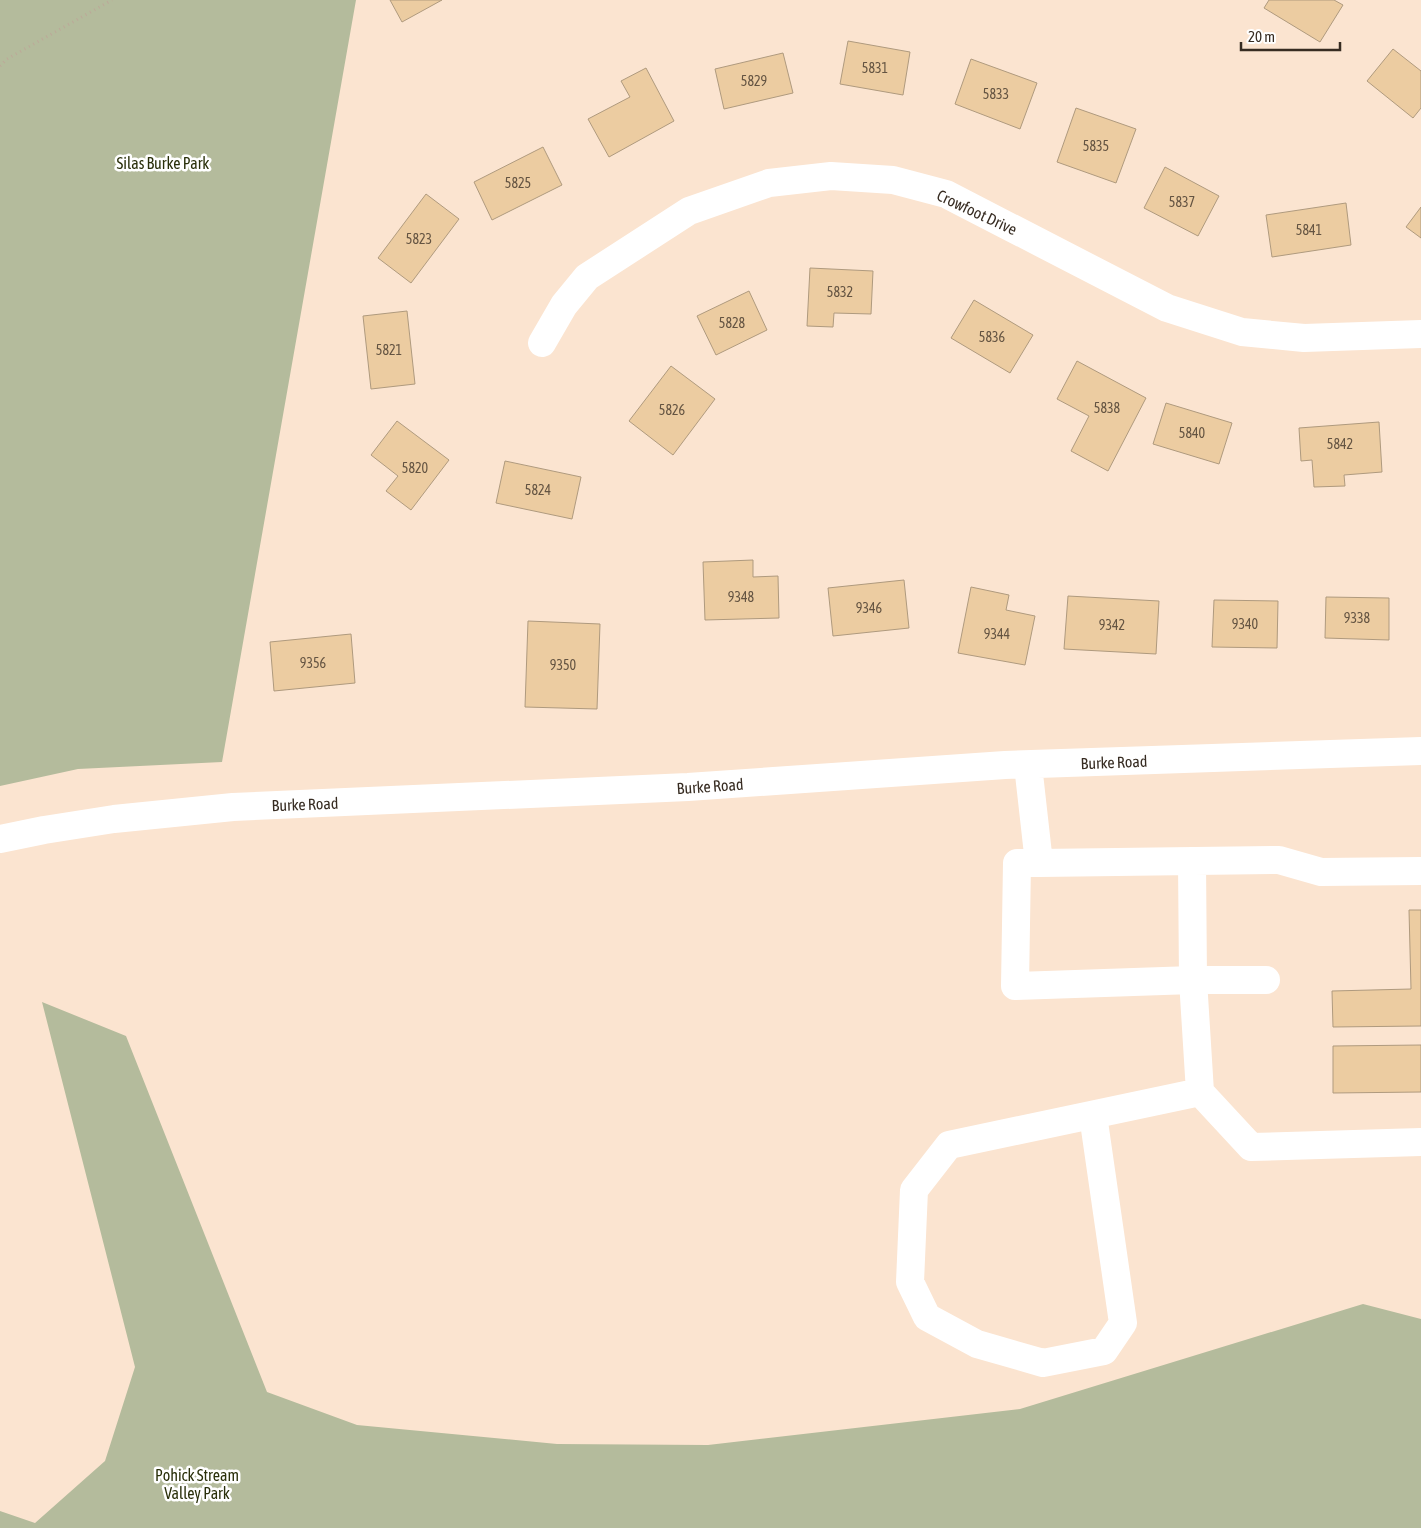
<svg xmlns="http://www.w3.org/2000/svg" width="1421" height="1528" viewBox="0 0 1421 1528" font-family="'Asap Condensed',sans-serif">
<style>
.green{fill:#b4bb9c}
.building{fill:#eccca1;stroke:#af9a7e}
.lines{fill:none;stroke-linecap:round;stroke-linejoin:round}
.path{stroke:#bca998;stroke-width:3;stroke-dasharray:1 4;stroke-linecap:butt}
.minor{stroke:#fff;stroke-width:28}
.labels{text-anchor:middle;dominant-baseline:central;stroke-width:5;stroke-linejoin:round;paint-order:stroke}
.number-label{font-size:14px;fill:#645442}
.park-label{font-size:16px;fill:#2a300a;stroke:#fff}
.street-label{font-size:16px;fill:#372c22;stroke:#fff}
</style>
<rect width="100%" height="100%" fill="#fbe4d0"/>
<path class="green" d="M 0,0 L 356,0 L 222,762 L 78,769 L 0,786 Z
M 42,1002 L 126,1036 L 267,1392 L 357,1425 L 557,1444 L 708,1445 L 1020,1409 L 1363,1304 L 1421,1319 L 1421,1528 L 0,1528 L 0,1511 L 35,1523 L 105,1461 L 135,1367 Z"/>
<path class="building" d="M 390,0 L 442,0 L 402,22 Z
M 1269,0 L 1334,0 L 1343,5 L 1320,42 L 1264,8 Z
M 848,41 L 910,52 L 903,95 L 840,84 Z
M 1393,49 L 1421,71 L 1421,108 L 1413,118 L 1367,81 Z
M 783,53 L 793,93 L 724,109 L 715,69 Z
M 971,59 L 1037,83 L 1020,129 L 955,104 Z
M 646,68 L 674,121 L 609,157 L 588,119 L 630,97 L 621,81 Z
M 1076,108 L 1136,129 L 1116,183 L 1057,162 Z
M 543,147 L 562,185 L 492,220 L 474,182 Z
M 1165,167 L 1219,196 L 1198,236 L 1144,208 Z
M 426,194 L 459,219 L 411,283 L 378,258 Z
M 1346,203 L 1351,245 L 1272,257 L 1266,215 Z
M 1421,207 L 1421,238 L 1406,227 Z
M 810,268 L 873,271 L 871,314 L 834,313 L 833,327 L 807,326 Z
M 749,291 L 767,330 L 716,355 L 697,316 Z
M 974,300 L 1033,335 L 1010,373 L 951,338 Z
M 407,311 L 415,384 L 371,389 L 363,316 Z
M 1077,361 L 1146,398 L 1108,471 L 1071,451 L 1089,416 L 1057,399 Z
M 671,366 L 715,399 L 673,455 L 629,421 Z
M 1166,403 L 1232,423 L 1219,464 L 1153,444 Z
M 397,421 L 449,460 L 411,510 L 386,491 L 398,476 L 371,455 Z
M 1379,422 L 1382,472 L 1344,475 L 1345,486 L 1314,487 L 1312,460 L 1301,461 L 1299,428 Z
M 505,461 L 581,477 L 572,519 L 496,503 Z
M 753,560 L 753,577 L 778,576 L 779,618 L 705,620 L 703,562 Z
M 904,580 L 909,628 L 833,636 L 828,588 Z
M 971,587 L 1009,595 L 1006,610 L 1035,616 L 1025,665 L 958,653 Z
M 1068,596 L 1159,601 L 1156,654 L 1064,649 Z
M 1326,597 L 1389,598 L 1389,640 L 1325,638 Z
M 1214,600 L 1278,601 L 1277,648 L 1212,647 Z
M 528,621 L 600,624 L 597,709 L 525,707 Z
M 351,634 L 355,683 L 274,691 L 270,642 Z
M 1409,910 L 1421,910 L 1421,1026 L 1333,1027 L 1332,991 L 1411,989 Z
M 1421,1045 L 1421,1092 L 1333,1093 L 1333,1046 Z"/>
<g class="lines">
<path class="path" d="M 0,66 L 7,59 L 112,0"/>
<path class="minor" d="M 542,343 L 564,305 L 587,277 L 689,211 L 769,183 L 831,176 L 893,180 L 946,194 L 1167,308 L 1242,332 L 1304,338 L 1421,334
M 1028,765 L 1039,863 L 1279,860 L 1321,872 L 1421,871
M 0,839 L 44,830 L 114,819 L 233,807 L 688,787 L 1005,765 L 1421,751
M 1039,863 L 1017,863 L 1015,986 L 1193,980 L 1192,861
M 1266,980 L 1193,980 L 1200,1092 L 1251,1147 L 1421,1142
M 1093,1115 L 1123,1323 L 1104,1351 L 1043,1363 L 977,1344 L 927,1317 L 910,1282 L 914,1190 L 949,1145 L 1200,1092"/>
</g>
<g class="labels">
<g class="number-label">
<text x="875" y="68">5831</text>
<text x="754" y="81">5829</text>
<text x="996" y="94">5833</text>
<text x="1096" y="146">5835</text>
<text x="518" y="183">5825</text>
<text x="1182" y="202">5837</text>
<text x="1309" y="230">5841</text>
<text x="419" y="239">5823</text>
<text x="840" y="292">5832</text>
<text x="732" y="323">5828</text>
<text x="992" y="337">5836</text>
<text x="389" y="350">5821</text>
<text x="1107" y="408">5838</text>
<text x="672" y="410">5826</text>
<text x="1192" y="433">5840</text>
<text x="1340" y="444">5842</text>
<text x="415" y="468">5820</text>
<text x="538" y="490">5824</text>
<text x="741" y="597">9348</text>
<text x="869" y="608">9346</text>
<text x="1357" y="618">9338</text>
<text x="1245" y="624">9340</text>
<text x="1112" y="625">9342</text>
<text x="997" y="634">9344</text>
<text x="313" y="663">9356</text>
<text x="563" y="665">9350</text>
</g>
<g class="park-label">
<text x="163" y="163">Silas Burke Park</text>
<text x="197" y="1475">Pohick Stream<tspan x="197" dy="18">Valley Park</tspan></text>
</g>
<g class="street-label">
<text transform="translate(977 212) rotate(25)">Crowfoot Drive</text>
<text transform="translate(1114 762) rotate(-2)">Burke Road</text>
<text transform="translate(710 786) rotate(-4)">Burke Road</text>
<text transform="translate(305 804) rotate(-2)">Burke Road</text>
</g>
</g>
<path d="M1241 42v8h99v-8" fill="none" stroke="#372c22" stroke-width="2.5"/>
<text x="1248" y="42" font-size="15" fill="#372c22" stroke="#ffffff" stroke-width="4" paint-order="stroke">20 m</text>
</svg>
